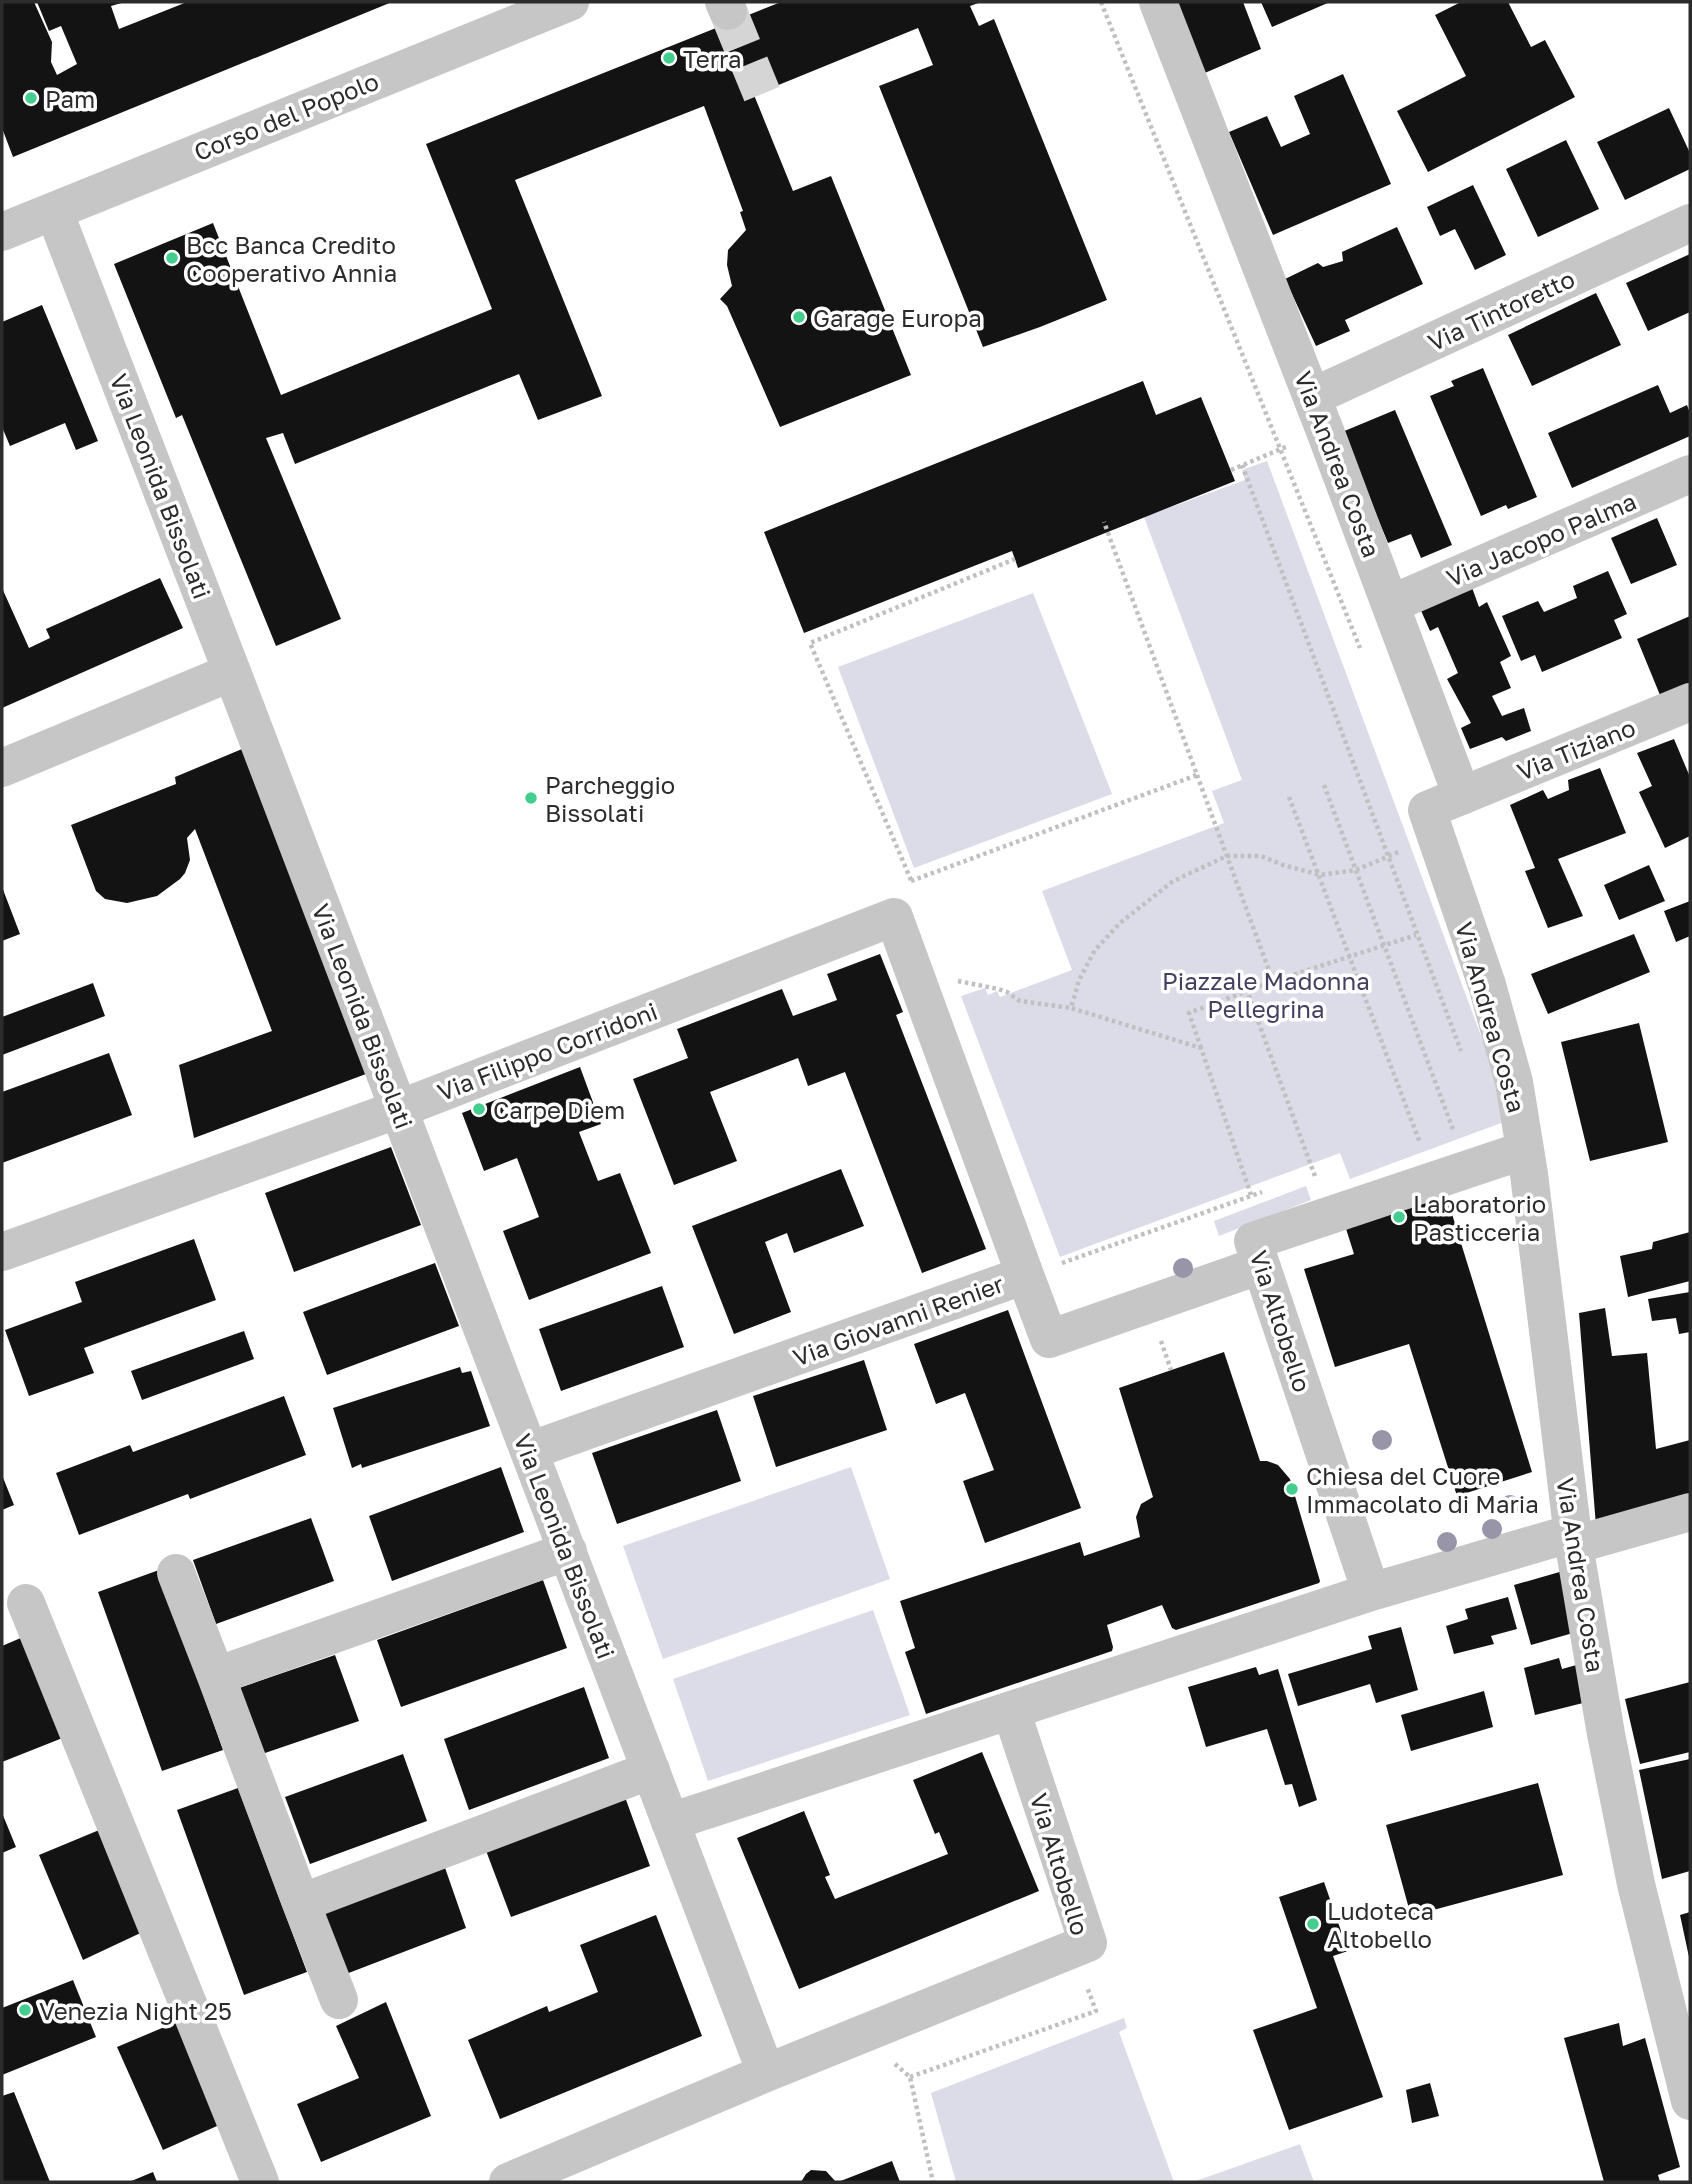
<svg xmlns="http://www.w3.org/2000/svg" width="1692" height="2184" viewBox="0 0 1692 2184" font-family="'Golos Text',sans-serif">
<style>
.green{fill:#dcdbe8}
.building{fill:#131313}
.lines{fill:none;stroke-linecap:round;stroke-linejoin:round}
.minor-tunnel{stroke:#d5d5d5;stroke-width:38;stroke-dasharray:38 19;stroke-linecap:butt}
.path{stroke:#c0c0c0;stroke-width:4.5;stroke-dasharray:3.5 3.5;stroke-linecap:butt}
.minor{stroke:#c6c6c6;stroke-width:38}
.tree{fill:#9895a8}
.poi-dot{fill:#43ce8d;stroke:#fff;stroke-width:2.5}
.labels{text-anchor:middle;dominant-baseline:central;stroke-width:7;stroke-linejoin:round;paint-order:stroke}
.poi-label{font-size:24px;fill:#2c2c2c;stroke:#fff;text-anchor:start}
.street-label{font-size:24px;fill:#2c2c2c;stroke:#fff}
.park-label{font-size:24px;fill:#443f61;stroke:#fff}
</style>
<rect width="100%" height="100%" fill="#fff"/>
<path class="green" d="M 1267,461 L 1512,1119 L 1350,1179 L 1340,1153 L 1060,1257 L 961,996 L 985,988 L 988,995 L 997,991 L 1000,997 L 1072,970 L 1042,891 L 1224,823 L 1212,791 L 1242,780 L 1144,517 L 1245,480 L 1242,470 Z
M 1033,593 L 1112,794 L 914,868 L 838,667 Z
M 1306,1186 L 1311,1200 L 1219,1236 L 1214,1221 Z
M 851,1467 L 890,1579 L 663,1659 L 623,1546 Z
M 873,1610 L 910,1715 L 708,1781 L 673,1679 Z
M 1124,2018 L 1127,2028 L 1119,2032 L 1174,2182 L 956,2182 L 931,2093 Z
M 1300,2144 L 1314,2182 L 1193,2182 Z"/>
<path class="building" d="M 2,2 L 34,2 L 52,42 L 51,62 L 57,75 L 77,64 L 61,26 L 49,31 L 37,2 L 125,2 L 111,6 L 119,29 L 187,2 L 392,2 L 13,157 L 2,128 Z
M 781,2 L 981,2 L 970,6 L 979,26 L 994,19 L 1107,300 L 1040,327 L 983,347 L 879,86 L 933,65 L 918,28 L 754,95 L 793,191 L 831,176 L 911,375 L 780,427 L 727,306 L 720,299 L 732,286 L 727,265 L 728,250 L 746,230 L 740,212 L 743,211 L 704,106 L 515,180 L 602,396 L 538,420 L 519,374 L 295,464 L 283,433 L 266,438 L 341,619 L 276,646 L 182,415 L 176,418 L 114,264 L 213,223 L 281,395 L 492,309 L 426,144 Z
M 1169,2 L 1243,2 L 1261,49 L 1200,75 Z
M 1261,2 L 1330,2 L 1272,27 Z
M 1461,2 L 1508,2 L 1531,47 L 1545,40 L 1575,97 L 1428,172 L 1397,111 L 1466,76 L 1435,15 Z
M 1343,74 L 1391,184 L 1273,235 L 1229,132 L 1267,116 L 1281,147 L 1310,134 L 1294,96 Z
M 1669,108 L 1690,153 L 1690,169 L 1625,200 L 1597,142 Z
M 1566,140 L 1599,209 L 1538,237 L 1506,169 Z
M 1473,185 L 1506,255 L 1475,270 L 1455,229 L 1440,236 L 1427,207 Z
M 1397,227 L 1423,284 L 1345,320 L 1350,331 L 1316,346 L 1285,279 L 1318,263 L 1323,267 L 1343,261 L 1342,252 Z
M 1690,254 L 1690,312 L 1648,331 L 1626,283 Z
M 1596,293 L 1621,345 L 1532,386 L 1508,335 Z
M 42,305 L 98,441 L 76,450 L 65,423 L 10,446 L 2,427 L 2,322 Z
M 1483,368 L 1537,497 L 1508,509 L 1506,505 L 1481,516 L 1430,396 L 1454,386 L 1451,381 Z
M 1143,381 L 1156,415 L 1201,397 L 1235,481 L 1018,568 L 1012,551 L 804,633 L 764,532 Z
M 1658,385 L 1670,413 L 1687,405 L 1690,413 L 1690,436 L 1572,488 L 1548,433 Z
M 1395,410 L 1452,545 L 1421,558 L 1411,534 L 1388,543 L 1342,432 Z
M 1657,518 L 1677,565 L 1631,584 L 1611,538 Z
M 1608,571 L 1627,614 L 1614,620 L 1622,638 L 1542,672 L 1535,655 L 1521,661 L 1502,616 L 1538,601 L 1544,612 L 1577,598 L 1573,586 Z
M 160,578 L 183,628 L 2,708 L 2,588 L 29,648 L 50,638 L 46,629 Z
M 1470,582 L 1479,607 L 1487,602 L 1511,656 L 1500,662 L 1511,688 L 1492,696 L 1502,716 L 1524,708 L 1531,731 L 1506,741 L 1502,737 L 1470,749 L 1461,728 L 1471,723 L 1447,679 L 1458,673 L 1438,627 L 1430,631 L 1419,606 Z
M 1690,616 L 1690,688 L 1662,700 L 1637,639 Z
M 1674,739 L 1690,777 L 1690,836 L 1665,848 L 1639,792 L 1652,786 L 1637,753 Z
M 242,749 L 366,1074 L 194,1138 L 179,1065 L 272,1031 L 195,829 L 187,838 L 190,860 L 185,873 L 180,879 L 157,896 L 127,903 L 105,899 L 96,891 L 71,825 L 176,784 L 175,777 Z
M 1600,768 L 1626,833 L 1558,859 L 1583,916 L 1548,928 L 1525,871 L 1535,868 L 1510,805 L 1543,790 L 1548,799 L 1569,790 L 1568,780 Z
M 1649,865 L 1665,901 L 1619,920 L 1604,885 Z
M 2,887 L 20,934 L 2,941 Z
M 1690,901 L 1690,936 L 1676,942 L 1664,911 Z
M 1634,934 L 1650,972 L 1548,1014 L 1531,974 Z
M 880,954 L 903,1012 L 896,1015 L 986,1249 L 922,1273 L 845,1072 L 808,1086 L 798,1058 L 710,1092 L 737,1161 L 674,1185 L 633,1079 L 688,1058 L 677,1029 L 782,989 L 793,1016 L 837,1000 L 827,974 Z
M 93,983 L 105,1016 L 2,1055 L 2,1017 Z
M 1639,1023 L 1668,1142 L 1590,1161 L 1561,1042 Z
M 109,1053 L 132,1115 L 2,1163 L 2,1092 Z
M 580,1067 L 601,1124 L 579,1132 L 598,1181 L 620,1173 L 651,1253 L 529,1300 L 503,1231 L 539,1217 L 517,1158 L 484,1171 L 462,1113 Z
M 391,1147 L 421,1225 L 294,1272 L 265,1193 Z
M 841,1169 L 864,1226 L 794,1253 L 787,1233 L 765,1242 L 791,1312 L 734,1334 L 692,1226 Z
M 1443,1185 L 1532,1472 L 1457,1496 L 1409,1344 L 1335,1367 L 1304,1269 L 1354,1254 L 1342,1216 Z
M 1690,1232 L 1690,1281 L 1628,1297 L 1620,1256 L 1652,1249 L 1653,1242 Z
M 194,1239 L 216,1300 L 84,1348 L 94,1373 L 29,1396 L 5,1330 L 82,1302 L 75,1282 Z
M 435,1263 L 459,1326 L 327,1375 L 303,1312 Z
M 662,1286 L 684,1347 L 561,1391 L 539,1329 Z
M 1690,1292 L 1690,1332 L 1679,1334 L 1676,1318 L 1652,1321 L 1648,1299 Z
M 1605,1308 L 1612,1356 L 1647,1353 L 1656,1449 L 1690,1440 L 1690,1505 L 1596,1526 L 1579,1313 Z
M 1008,1310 L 1081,1508 L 985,1543 L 963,1481 L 994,1470 L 965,1393 L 936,1404 L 914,1344 Z
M 244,1331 L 254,1359 L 142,1400 L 131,1371 Z
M 1224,1352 L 1260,1461 L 1267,1461 L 1278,1465 L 1290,1479 L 1320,1581 L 1319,1583 L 1176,1630 L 1172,1628 L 1162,1605 L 1107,1625 L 1113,1647 L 1112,1651 L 926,1714 L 905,1652 L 915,1648 L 900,1601 L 1080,1542 L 1084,1556 L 1140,1537 L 1136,1517 L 1141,1504 L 1153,1497 L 1119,1388 Z
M 864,1360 L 887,1430 L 776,1467 L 753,1396 Z
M 460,1367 L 462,1373 L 471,1371 L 490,1426 L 362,1468 L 361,1464 L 352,1468 L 333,1408 Z
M 284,1396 L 306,1455 L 190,1499 L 188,1494 L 79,1535 L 56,1473 L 130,1445 L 133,1452 Z
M 717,1410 L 741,1481 L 617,1524 L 592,1453 Z
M 501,1467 L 524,1532 L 392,1581 L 369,1516 Z
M 2,1475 L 14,1505 L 2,1510 Z
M 311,1518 L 334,1581 L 216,1624 L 193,1560 Z
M 159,1570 L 223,1750 L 162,1771 L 98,1592 Z
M 1563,1571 L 1580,1631 L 1531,1645 L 1514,1585 Z
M 543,1580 L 567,1648 L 401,1707 L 377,1640 Z
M 1508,1597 L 1517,1629 L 1491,1636 L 1494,1644 L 1454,1654 L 1446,1626 L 1468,1619 L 1465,1609 Z
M 1401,1627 L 1418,1690 L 1376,1703 L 1370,1684 L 1298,1706 L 1288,1674 L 1372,1649 L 1368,1636 Z
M 23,1637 L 65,1737 L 2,1762 L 2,1646 Z
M 335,1655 L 359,1721 L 262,1754 L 239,1688 Z
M 1559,1658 L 1562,1669 L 1580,1664 L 1587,1702 L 1535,1715 L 1524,1668 Z
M 1256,1667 L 1259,1675 L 1278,1669 L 1317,1800 L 1299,1807 L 1292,1784 L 1285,1785 L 1267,1729 L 1206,1747 L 1188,1687 Z
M 1690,1682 L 1690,1752 L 1640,1764 L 1625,1699 Z
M 584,1687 L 609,1758 L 469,1810 L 444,1739 Z
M 1484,1691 L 1493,1727 L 1411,1751 L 1401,1715 Z
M 982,1752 L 1039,1891 L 799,1989 L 737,1838 L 804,1811 L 830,1875 L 825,1877 L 835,1899 L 948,1854 L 939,1832 L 935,1834 L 913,1780 Z
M 403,1754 L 427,1821 L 310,1864 L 285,1797 Z
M 1690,1759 L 1690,1871 L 1662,1879 L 1639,1770 Z
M 1538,1783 L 1563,1875 L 1411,1916 L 1386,1825 Z
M 238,1788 L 307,1972 L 244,1995 L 177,1810 Z
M 625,1797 L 650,1866 L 511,1917 L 485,1848 Z
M 2,1813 L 16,1847 L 2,1853 Z
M 104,1828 L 149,1929 L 83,1960 L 39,1855 Z
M 443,1862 L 466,1928 L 346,1974 L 322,1907 Z
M 1324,1882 L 1348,1951 L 1333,1956 L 1383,2097 L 1289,2130 L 1253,2030 L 1317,2008 L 1279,1897 Z
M 1690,1912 L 1690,1957 L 1689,1957 L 1680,1915 Z
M 656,1915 L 702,2036 L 500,2119 L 468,2040 L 547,2006 L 549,2012 L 598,1992 L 580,1945 Z
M 73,1980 L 96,2037 L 2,2075 L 2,2008 Z
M 386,2002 L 431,2116 L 321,2162 L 297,2104 L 359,2078 L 336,2026 Z
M 181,2020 L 226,2122 L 163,2150 L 117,2047 Z
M 1619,2023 L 1623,2046 L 1645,2038 L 1680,2167 L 1658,2175 L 1660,2182 L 1604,2182 L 1564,2038 Z
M 1430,2083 L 1439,2116 L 1412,2123 L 1406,2090 Z
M 14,2092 L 50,2182 L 2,2182 L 2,2096 Z
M 892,2161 L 900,2182 L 838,2182 Z
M 811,2170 L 826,2171 L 836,2182 L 801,2182 L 806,2174 Z
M 153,2172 L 157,2182 L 129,2182 Z"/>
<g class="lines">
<path class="minor-tunnel" d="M 728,11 L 762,94"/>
<path class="path" d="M 1101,2 L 1360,648
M 1242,465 L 1461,1051
M 1231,470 L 1288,446
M 1197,775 L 1273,981 L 1247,991 L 1316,1179
M 1324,785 L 1454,1132
M 1289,797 L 1420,1143
M 911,880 L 810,643 L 1015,559
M 911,881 L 1197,775 L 1104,522
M 958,981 L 998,989 L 1007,992 L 1020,1001 L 1071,1008
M 1274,981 L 1416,935
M 1201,1048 L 1189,1013 L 1247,991
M 1251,1195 L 1201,1048 L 1071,1008 L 1079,980 L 1095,950 L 1120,923 L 1172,882 L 1188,874 L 1227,856 L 1261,856 L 1283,865 L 1320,875 L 1356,870 L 1401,851
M 1062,1263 L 1262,1192
M 1161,1341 L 1171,1370
M 895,2064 L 910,2077 L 933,2182
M 910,2077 L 1096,2011 L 1087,1987"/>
<path class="minor" d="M 724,2 L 728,11
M 1158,2 L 1325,431 L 1462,796
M 54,211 L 232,672 L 766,2073
M 2,232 L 570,2
M 1312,397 L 1690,223
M 1391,604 L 1690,474
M 1690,702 L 1427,810 L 1487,985 L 1514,1082 L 1529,1174 L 1574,1545 L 1606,1734 L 1636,1884 L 1690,2101
M 2,768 L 232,672
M 2,1252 L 399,1109 L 894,917 L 1025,1275 L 529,1451
M 1025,1275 L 1049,1339 L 1261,1265
M 568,1551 L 216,1676 L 301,1903 L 651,1770
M 176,1573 L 216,1676
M 1371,1592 L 1253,1241 L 1525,1150
M 26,1603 L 260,2182
M 670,1822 L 1371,1592 L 1559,1537 L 1574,1545 L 1690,1512
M 301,1903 L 339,2000
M 508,2182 L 766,2073 L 1088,1943 L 1011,1710"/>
</g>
<g class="tree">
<circle cx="1183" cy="1268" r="10"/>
<circle cx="1382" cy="1440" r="10"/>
<circle cx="1510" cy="1505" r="10"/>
<circle cx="1492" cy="1529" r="10"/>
<circle cx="1447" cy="1542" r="10"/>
</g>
<g class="poi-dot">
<circle cx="669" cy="58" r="7"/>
<circle cx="31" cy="98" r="7"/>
<circle cx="172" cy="258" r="7"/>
<circle cx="799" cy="317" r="7"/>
<circle cx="531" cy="798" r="7"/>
<circle cx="479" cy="1109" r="7"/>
<circle cx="1399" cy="1217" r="7"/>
<circle cx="1292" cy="1489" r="7"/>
<circle cx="1313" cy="1924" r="7"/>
<circle cx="25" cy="2010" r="7"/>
</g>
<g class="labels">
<g class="poi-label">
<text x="683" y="58">Terra</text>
<text x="45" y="98">Pam</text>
<text x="186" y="244">Bcc Banca Credito<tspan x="186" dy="28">Cooperativo Annia</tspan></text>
<text x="813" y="317">Garage Europa</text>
<text x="545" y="784">Parcheggio<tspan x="545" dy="28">Bissolati</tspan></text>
<text x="493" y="1109">Carpe Diem</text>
<text x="1413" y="1203">Laboratorio<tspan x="1413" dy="28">Pasticceria</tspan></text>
<text x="1306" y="1475">Chiesa del Cuore<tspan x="1306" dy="28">Immacolato di Maria</tspan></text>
<text x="1327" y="1910">Ludoteca<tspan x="1327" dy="28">Altobello</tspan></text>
<text x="39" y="2010">Venezia Night 25</text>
</g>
<g class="street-label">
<text transform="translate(286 116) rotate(-22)">Corso del Popolo</text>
<text transform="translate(1501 310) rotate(-25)">Via Tintoretto</text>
<text transform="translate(1338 464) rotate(69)">Via Andrea Costa</text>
<text transform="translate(161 486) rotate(69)">Via Leonida Bissolati</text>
<text transform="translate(1541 539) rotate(-23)">Via Jacopo Palma</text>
<text transform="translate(1576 749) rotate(-22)">Via Tiziano</text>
<text transform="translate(363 1016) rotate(69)">Via Leonida Bissolati</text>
<text transform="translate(1491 1017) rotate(74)">Via Andrea Costa</text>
<text transform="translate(547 1051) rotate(-21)">Via Filippo Corridoni</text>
<text transform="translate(898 1320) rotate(-20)">Via Giovanni Renier</text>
<text transform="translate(1281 1321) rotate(72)">Via Altobello</text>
<text transform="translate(565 1546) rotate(69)">Via Leonida Bissolati</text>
<text transform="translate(1581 1575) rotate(81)">Via Andrea Costa</text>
<text transform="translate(1060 1864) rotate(73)">Via Altobello</text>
</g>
<g class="park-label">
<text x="1266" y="980">Piazzale Madonna<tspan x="1266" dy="28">Pellegrina</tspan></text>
</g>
</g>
<rect width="1692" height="2184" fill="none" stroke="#2c2c2c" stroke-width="7"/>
</svg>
